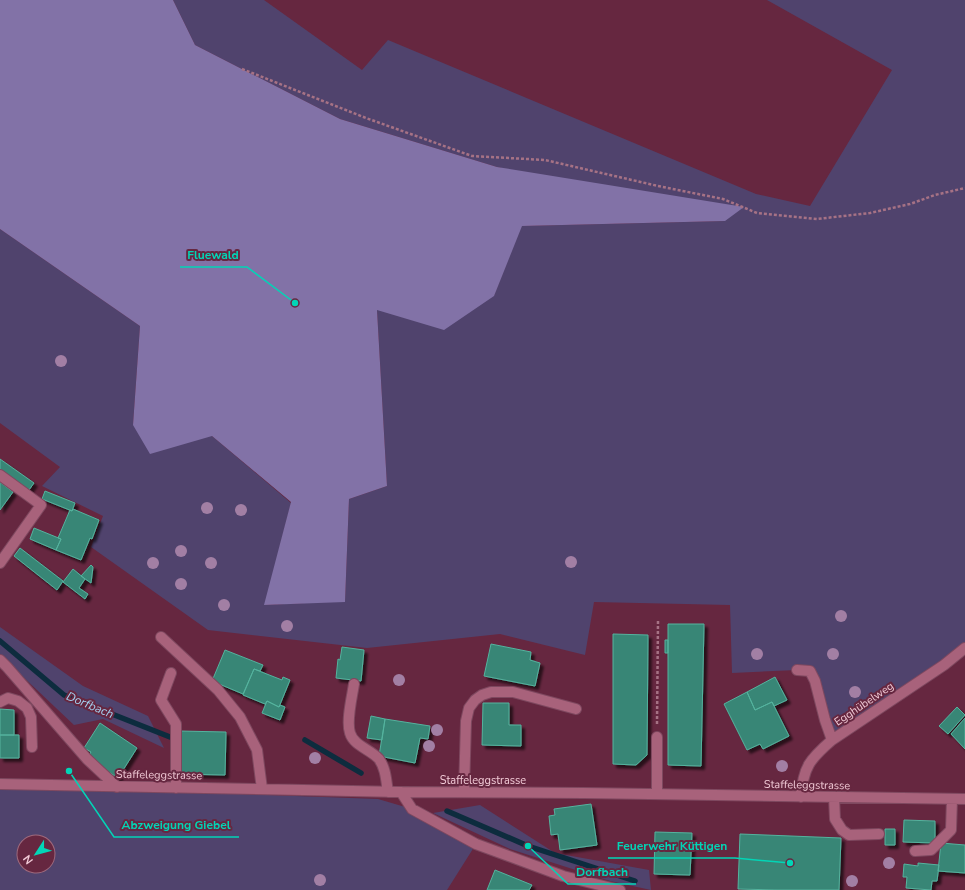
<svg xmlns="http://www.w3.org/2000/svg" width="965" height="890" viewBox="0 0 965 890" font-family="'Nunito Sans',sans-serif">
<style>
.green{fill:#50436d;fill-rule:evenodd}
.forest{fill:#8272a7}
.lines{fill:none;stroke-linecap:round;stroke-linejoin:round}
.stream{stroke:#0d2c3e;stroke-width:5.5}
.building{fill:#388676;stroke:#54b39e;filter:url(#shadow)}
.minor-casing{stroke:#7e485f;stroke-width:12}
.path{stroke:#a67285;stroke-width:2.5;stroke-dasharray:3 2;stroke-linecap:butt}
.minor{stroke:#a8627b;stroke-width:10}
.tree{fill:#a27fa4}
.labels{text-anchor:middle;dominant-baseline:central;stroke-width:4;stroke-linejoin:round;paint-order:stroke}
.street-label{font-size:11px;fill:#f2cbd7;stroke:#662740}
.water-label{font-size:12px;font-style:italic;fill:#a4d4f3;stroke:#662740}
.leader{fill:none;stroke:#02d5b6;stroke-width:1.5}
.callout-dot{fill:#02d5b6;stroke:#662740;stroke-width:1.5}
.callout-label{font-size:12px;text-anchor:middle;font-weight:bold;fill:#02d5b6;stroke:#662740;stroke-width:4;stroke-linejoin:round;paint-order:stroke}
</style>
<defs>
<filter id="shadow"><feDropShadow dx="3.5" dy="3.5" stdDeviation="1" flood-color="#0009"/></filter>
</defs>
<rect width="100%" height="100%" fill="#662740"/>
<path class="green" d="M 173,0 L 264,0 L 362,70 L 388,40 L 756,194 L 810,206 L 892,70 L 767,0 L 965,0 L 965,648 L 832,740 L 815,681 L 797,670 L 732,673 L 730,605 L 594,602 L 585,655 L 500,634 L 367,648 L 208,630 L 91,547 L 103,516 L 42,486 L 60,467 L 0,423 L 0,229 L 140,326 L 133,425 L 212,436 L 291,503 L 265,605 L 345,601 L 349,499 L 387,486 L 377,310 L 494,295 L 521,226 L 725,221 L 497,167 L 340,119 L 195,45 Z
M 0,627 L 83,686 L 148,716 L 164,748 L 103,719 L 74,725 L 0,655 Z
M 0,785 L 378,799 L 412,809 L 476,844 L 447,890 L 0,890 ZM 24,842 L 48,842 L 48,866 L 24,866 Z
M 480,805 L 555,853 L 649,870 L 651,890 L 610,881 L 510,849 L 433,813 Z"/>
<path class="forest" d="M 0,0 L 173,0 L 195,45 L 340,119 L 497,167 L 744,207 L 725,221 L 522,226 L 494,296 L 444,330 L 377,310 L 387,486 L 349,499 L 345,602 L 264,605 L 291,502 L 212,436 L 150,454 L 133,425 L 140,326 L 0,229 Z"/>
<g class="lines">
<path class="stream" d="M 0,641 L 64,695 L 170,737
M 305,740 L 361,773
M 447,811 L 528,846 L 635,881"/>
</g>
<path class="building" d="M 0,459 L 34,483 L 29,490 L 0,469 Z
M 0,482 L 13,492 L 0,510 Z
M 45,491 L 75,503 L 72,511 L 42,499 Z
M 73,509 L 99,520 L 92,539 L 90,538 L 81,560 L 56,550 L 61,539 L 58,538 L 70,510 L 72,511 Z
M 34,528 L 61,539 L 56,550 L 30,539 Z
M 20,548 L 63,581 L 57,590 L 14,556 Z
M 91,565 L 93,567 L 91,583 L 81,576 Z
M 73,569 L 85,579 L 79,588 L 88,594 L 85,599 L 63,582 Z
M 668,624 L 704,624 L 701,766 L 668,765 Z
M 613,634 L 648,635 L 647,755 L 636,765 L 613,764 Z
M 665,640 L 668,640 L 668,653 L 665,653 Z
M 491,644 L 531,652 L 530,660 L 540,663 L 535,686 L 484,676 Z
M 342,647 L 364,650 L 361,681 L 336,678 L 338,659 L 340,660 Z
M 225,650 L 263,665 L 260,671 L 254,669 L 243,694 L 212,681 Z
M 254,669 L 282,680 L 283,677 L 290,680 L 279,707 L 267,701 L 265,704 L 243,695 Z
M 775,677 L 787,700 L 774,706 L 772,702 L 755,710 L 747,692 Z
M 747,692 L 755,710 L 772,702 L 789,736 L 763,749 L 760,744 L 747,750 L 724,704 Z
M 267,701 L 279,707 L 280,705 L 285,707 L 280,720 L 262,713 Z
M 483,703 L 509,703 L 509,725 L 521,725 L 521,746 L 482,745 Z
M 957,707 L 965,715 L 948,734 L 939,726 Z
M 0,709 L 14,710 L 14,735 L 0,735 Z
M 371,716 L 385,719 L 382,740 L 367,738 Z
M 965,718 L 965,749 L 951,734 Z
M 385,719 L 430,726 L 428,739 L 420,738 L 415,763 L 379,756 Z
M 100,723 L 137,748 L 118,778 L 87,758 L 91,752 L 84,748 Z
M 179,731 L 226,732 L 225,775 L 178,774 Z
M 0,735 L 19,735 L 19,758 L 0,758 Z
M 591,804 L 597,845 L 560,850 L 558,834 L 551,835 L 549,816 L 555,815 L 554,809 Z
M 904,820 L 935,821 L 935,843 L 903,842 Z
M 885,829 L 895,829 L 895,845 L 885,845 Z
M 655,832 L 692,833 L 690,875 L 654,874 Z
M 740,834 L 841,838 L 839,890 L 777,890 L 738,889 Z
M 941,843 L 965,845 L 965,873 L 938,871 Z
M 918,863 L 939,865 L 937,881 L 932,881 L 931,890 L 906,888 L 907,877 L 903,877 L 904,864 L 918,866 Z
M 495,870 L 532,885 L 529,890 L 487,890 Z"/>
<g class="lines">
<defs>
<path id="minor" d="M 0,475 L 41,505 L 0,563
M 161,637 L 218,690 L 240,717 L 257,750 L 262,789
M 0,660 L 7,667 L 87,759 L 117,787
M 797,670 L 810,671 L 815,681 L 825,720 L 832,740
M 171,673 L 161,700 L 176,724 L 176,788
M 354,684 C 352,697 346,721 350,733 C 354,746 370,749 379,759 C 386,769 386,780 388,792
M 0,702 L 8,698 L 18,701 L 27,708 L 31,717 L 32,747
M 657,737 L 657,794
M 0,784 L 401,792 L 584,793 L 965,799
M 401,792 L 412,809 L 476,844 L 563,876 L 620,890
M 464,792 L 466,721 L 469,708 L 475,700 L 482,695 L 491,692 L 513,692 L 576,709
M 801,797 C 803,767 810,759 832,740 L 944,665 L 965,648
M 834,797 L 835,819 L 842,830 L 849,835 L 879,834
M 915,851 L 931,850 L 951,830 L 952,799"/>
</defs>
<use href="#minor" class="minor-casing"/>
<path class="path" d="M 242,69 L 366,118 L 472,156 L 545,160 L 658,186 L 723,199 L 757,213 L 817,219 L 870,213 L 910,204 L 935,195 L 965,188
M 657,724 L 658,621"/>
<use href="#minor" class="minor"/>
</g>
<g class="tree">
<circle cx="61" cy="361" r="6"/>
<circle cx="207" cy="508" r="6"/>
<circle cx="241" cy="510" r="6"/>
<circle cx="181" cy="551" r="6"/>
<circle cx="571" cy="562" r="6"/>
<circle cx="153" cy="563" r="6"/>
<circle cx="211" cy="563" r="6"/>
<circle cx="181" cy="584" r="6"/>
<circle cx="224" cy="605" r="6"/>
<circle cx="841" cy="616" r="6"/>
<circle cx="287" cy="626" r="6"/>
<circle cx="757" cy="654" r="6"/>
<circle cx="833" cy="654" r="6"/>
<circle cx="399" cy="680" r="6"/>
<circle cx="855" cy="692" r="6"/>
<circle cx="437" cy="730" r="6"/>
<circle cx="429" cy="746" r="6"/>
<circle cx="315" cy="758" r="6"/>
<circle cx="782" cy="766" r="6"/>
<circle cx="889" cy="863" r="6"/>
<circle cx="320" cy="880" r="6"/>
<circle cx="852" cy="881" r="6"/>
</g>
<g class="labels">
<g class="street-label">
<text transform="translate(864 704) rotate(-34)">Egghübelweg</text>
<text transform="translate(159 775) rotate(1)">Staffeleggstrasse</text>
<text x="483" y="780">Staffeleggstrasse</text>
<text transform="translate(807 785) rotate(1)">Staffeleggstrasse</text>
</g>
<g class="water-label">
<text transform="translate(90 705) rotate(23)">Dorfbach</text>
</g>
</g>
<path class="leader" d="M295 303L247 267H180M69 771L114 837H239M790 863L735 858H608M528 846L568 884H636"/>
<g class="callout-dot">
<circle cx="295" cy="303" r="4"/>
<circle cx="69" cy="771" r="4"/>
<circle cx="790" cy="863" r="4"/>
<circle cx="528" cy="846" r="4"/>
</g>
<g class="callout-label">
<text x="213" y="259">Fluewald</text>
<text x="176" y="829">Abzweigung Giebel</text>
<text x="672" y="850">Feuerwehr Küttigen</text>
<text x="602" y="876">Dorfbach</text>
</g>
<g transform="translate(36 854) rotate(234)"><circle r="19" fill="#662740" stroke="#9e697c"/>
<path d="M0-3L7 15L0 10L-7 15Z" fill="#02d5b6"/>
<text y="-6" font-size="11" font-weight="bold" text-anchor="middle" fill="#f2cbd7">N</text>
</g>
</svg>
